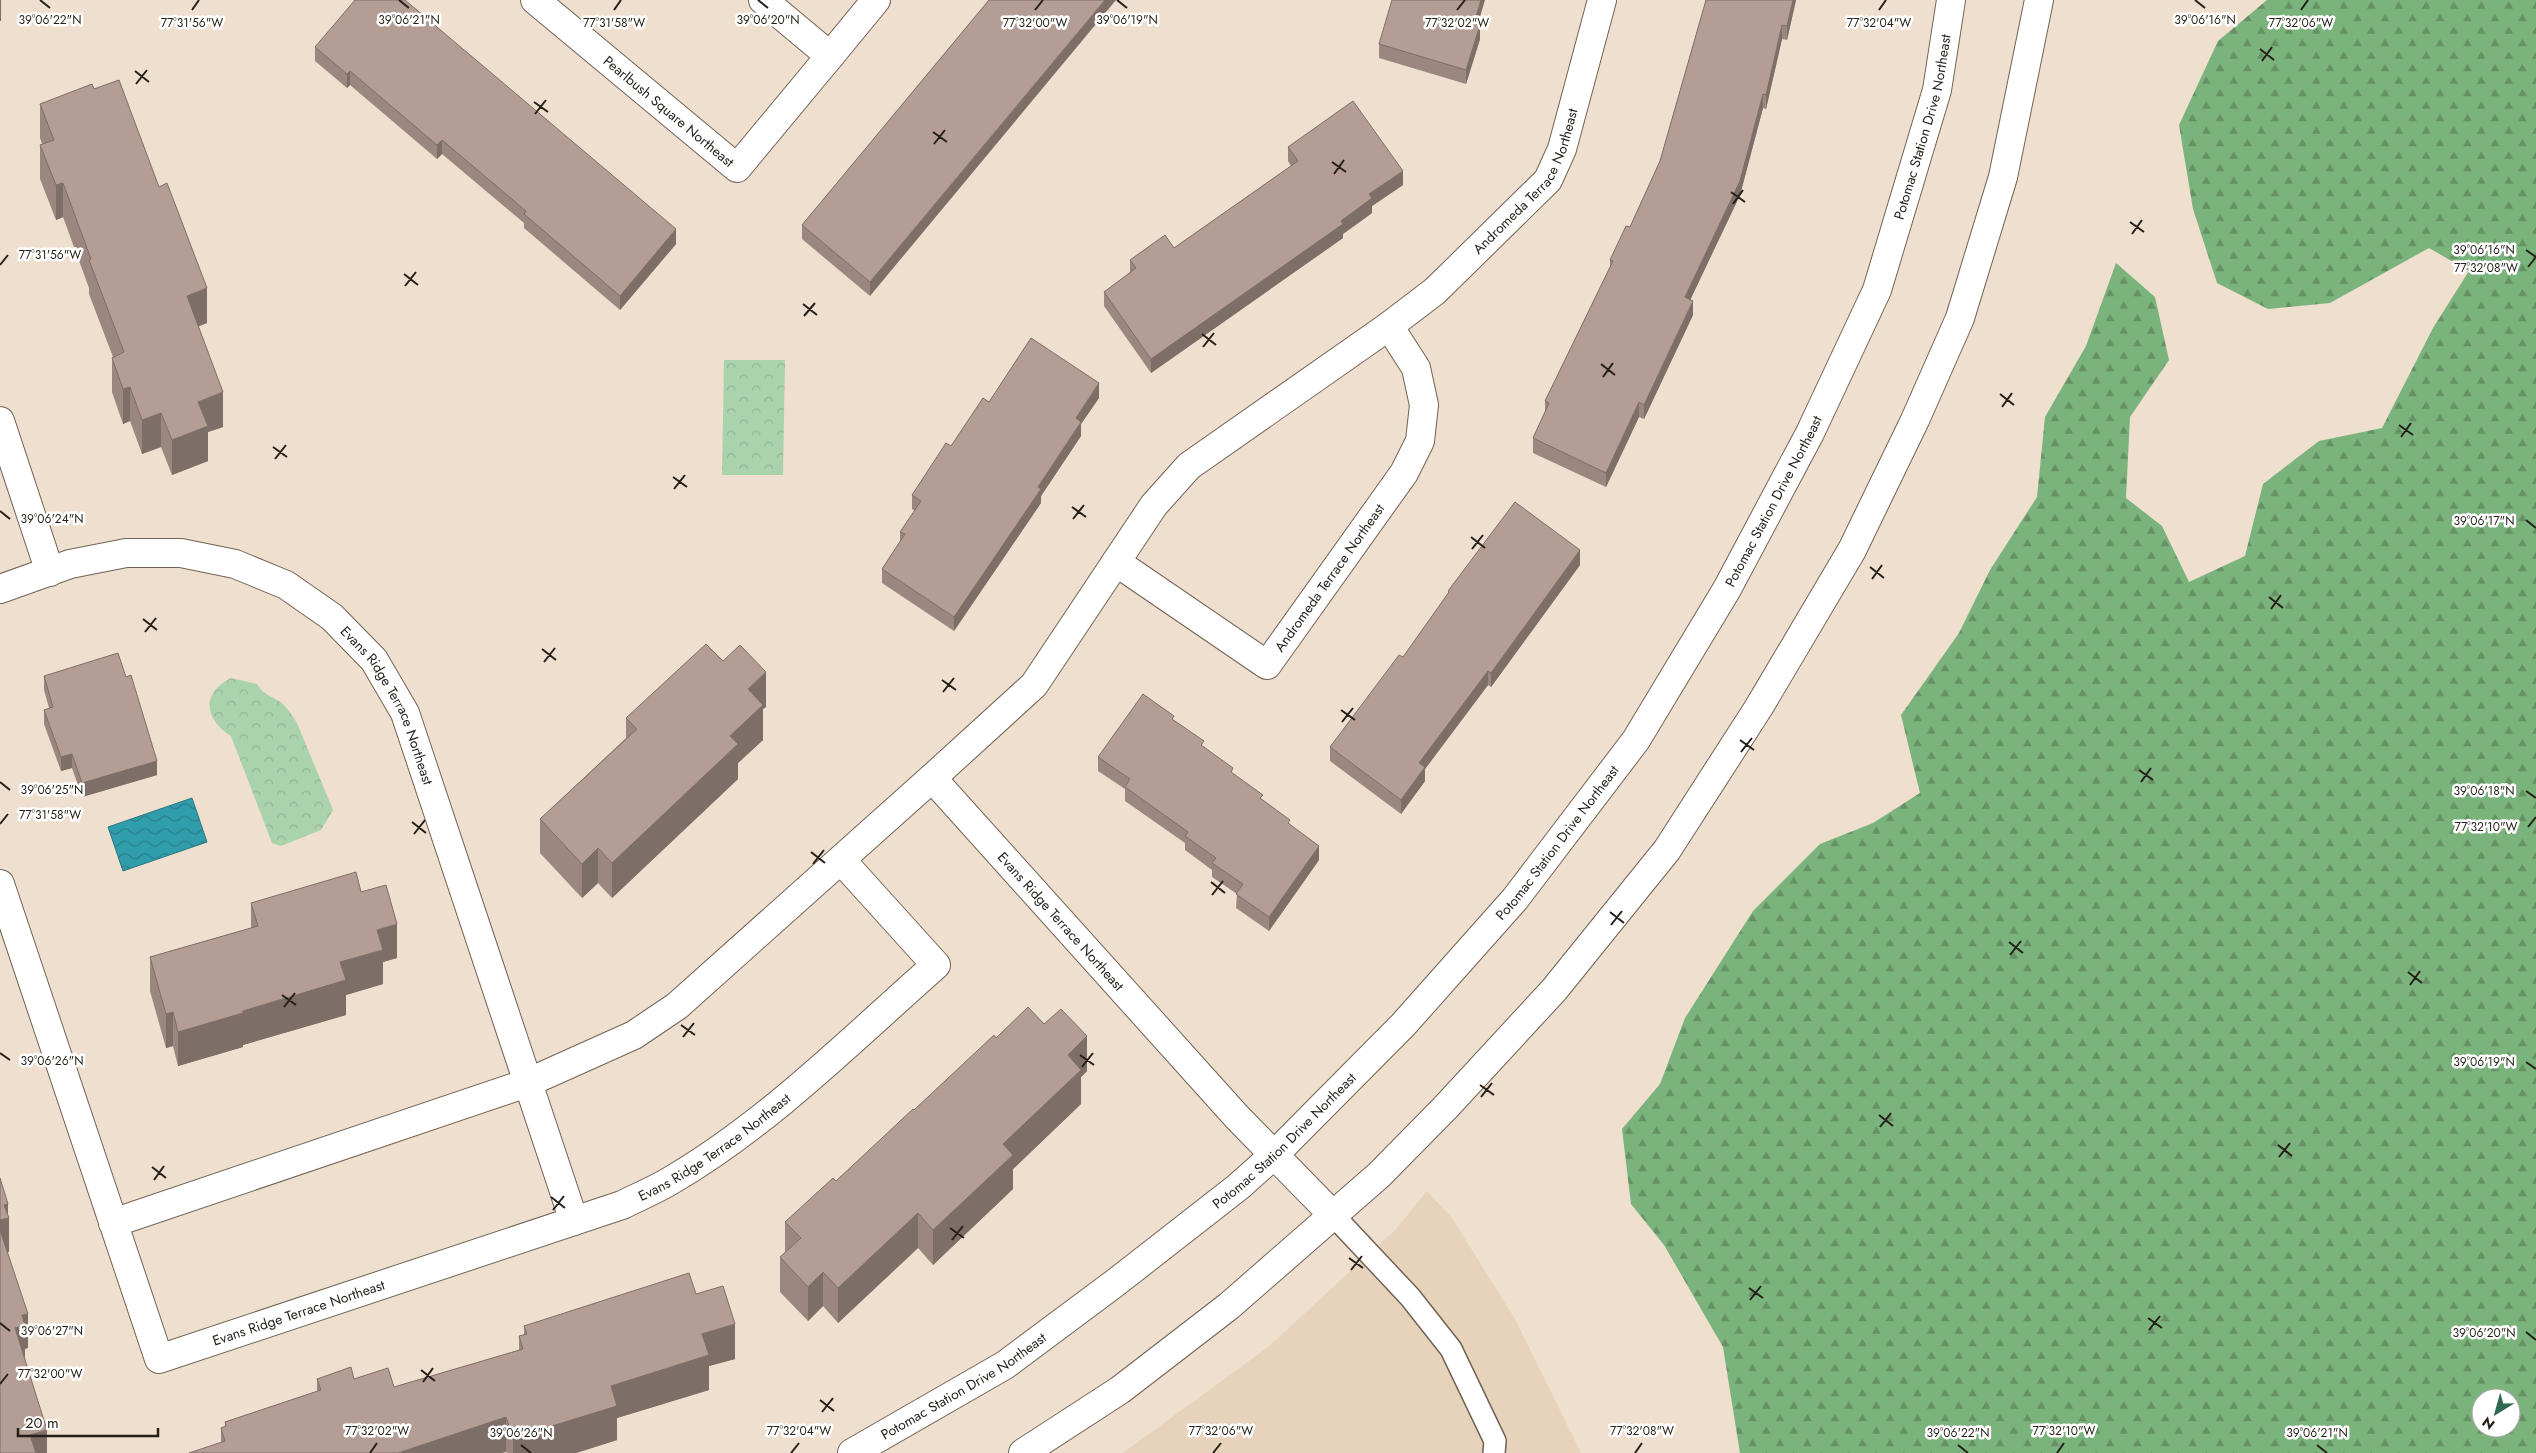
<svg xmlns="http://www.w3.org/2000/svg" width="2536" height="1453" viewBox="0 0 2536 1453" font-family="Jost,sans-serif">
<style>
.built{fill:#e7d2bc}
.forest{fill:url(#forest-firs);fill-rule:evenodd}
.park{fill:url(#park-crowns)}
.water{fill:url(#water-waves);stroke:#2c7780}
.lines{fill:none;stroke-linecap:round;stroke-linejoin:round}
.lane-casing{stroke:#716354;stroke-width:24}
.street-casing{stroke:#716354;stroke-width:30}
.secondary-casing{stroke:#716354;stroke-width:30}
.lane{stroke:#fff;stroke-width:21}
.street{stroke:#fff;stroke-width:28}
.secondary{stroke:#fff;stroke-width:28}
.wall{fill:#9b8780}
.shaded-wall{fill:#7e6e68}
.building{fill:#b49d95;stroke:#7e6e68}
.ticks{fill:none;stroke:#241f18;stroke-width:2}
.labels{text-anchor:middle;dominant-baseline:central;stroke-width:5;stroke-linejoin:round;paint-order:stroke}
.street-label{font-size:14px;fill:#241f18;stroke:#fff}
.ticks-label{font-size:12px;text-anchor:middle;fill:#241f18;stroke:#fff;stroke-width:5;stroke-linejoin:round;paint-order:stroke}
</style>
<defs>
<pattern id="forest-firs" width="22" height="20" patternUnits="userSpaceOnUse" patternTransform="scale(1.25)"><rect width="22" height="20" fill="#7bb37c"/><path d="M5 1l3.5 6h-7zM16 11l3.5 6h-7z" fill="#659165"/></pattern>
<pattern id="park-crowns" width="20" height="18" patternUnits="userSpaceOnUse" patternTransform="scale(1.25)"><rect width="20" height="18" fill="#abd3ab"/><path d="M2 6a3 3 0 1 1 6 0M12 15a3 3 0 1 1 6 0" fill="none" stroke="#93b592"/></pattern>
<pattern id="water-waves" width="16" height="10" patternUnits="userSpaceOnUse" patternTransform="scale(1.25)"><rect width="16" height="10" fill="#309dac"/><path d="M0 5q4-4 8 0t8 0" fill="none" stroke="#297f8b"/></pattern>
</defs>
<rect width="100%" height="100%" fill="#efdfce"/>
<path class="built" d="M 1427,1191 L 1452,1218 L 1515,1319 L 1581,1453 L 1123,1453 L 1268,1347 L 1396,1229 Z"/>
<path class="forest" d="M 2267,0 L 2536,0 L 2536,1453 L 1740,1453 L 1723,1347 L 1664,1245 L 1631,1204 L 1622,1129 L 1660,1084 L 1685,1018 L 1753,911 L 1820,844 L 1873,823 L 1920,793 L 1901,715 L 1959,633 L 1990,570 L 2037,497 L 2045,417 L 2086,346 L 2116,263 L 2155,297 L 2169,360 L 2130,417 L 2126,498 L 2162,526 L 2189,582 L 2245,556 L 2263,484 L 2319,441 L 2382,428 L 2433,328 L 2469,271 L 2429,248 L 2330,303 L 2268,309 L 2217,283 L 2193,209 L 2179,125 L 2218,41 ZM 2481,1398 L 2511,1398 L 2511,1428 L 2481,1428 Z"/>
<path class="park" d="M 724,360 L 785,360 L 783,475 L 722,475 Z
M 231,678 L 257,684 C 264,695 268,694 279,701 C 287,707 292,715 297,723 L 333,810 L 321,830 L 281,846 L 272,843 L 231,736 C 204,719 201,693 231,678 Z"/>
<path class="water" d="M 192,798 L 207,842 L 123,871 L 108,827 Z"/>
<g class="lines">
<defs>
<path id="lane" d="M 1333,1215 L 1410,1297 L 1451,1349 L 1495,1441 L 1494,1453"/>
<g id="street">
<path id="s1" d="M 535,0 L 737,168 L 830,56 L 763,0"/>
<path d="M 830,56 L 876,0"/>
<path d="M 0,421 L 50,572"/>
<path id="s2" d="M 1116,562 L 1267,665 L 1404,473 L 1420,441 L 1424,405 L 1416,368 L 1389,326"/>
<path id="s3" d="M 0,589 L 70,564 L 126,553 L 181,553 L 235,564 L 286,585 L 332,617 L 374,660 L 405,713 L 574,1221"/>
<path id="s4" d="M 932,778 L 1034,685 L 1154,505 L 1189,466 L 1389,326 L 1435,291 L 1548,180 L 1562,149 L 1602,0"/>
<path id="s5" d="M 0,884 L 159,1359 L 622,1205 C 638,1197 655,1190 670,1181 C 769,1123 851,1040 936,965 L 842,861"/>
<path id="s6" d="M 113,1223 L 527,1083 L 634,1035 L 677,1006 L 932,778 L 1237,1117 L 1333,1215"/>
</g>
<g id="secondary">
<path id="s7" d="M 852,1453 L 1005,1365 L 1115,1283 L 1238,1187 L 1274,1155 L 1403,1025 L 1515,899 L 1636,740 L 1727,589 L 1810,433 L 1877,290 L 1937,90 L 1951,0"/>
<path d="M 1023,1453 L 1120,1390 L 1229,1306 L 1379,1175 L 1445,1108 L 1554,990 L 1667,850 L 1759,707 L 1852,550 L 1915,420 L 1949,343 L 1960,318 L 2003,177 L 2039,0"/>
</g>
</defs>
<use href="#lane" class="lane-casing"/>
<use href="#street" class="street-casing"/>
<use href="#secondary" class="secondary-casing"/>
<use href="#lane" class="lane"/>
<use href="#street" class="street"/>
<use href="#secondary" class="secondary"/>
</g>
<path class="wall" d="M 989,0 L 870,296 L 802,239 L 802,225 Z
M 1706,0 L 1796,0 L 1787,40 L 1782,39 L 1766,109 L 1763,108 L 1740,195 L 1690,300 L 1693,315 L 1644,419 L 1639,417 L 1606,487 L 1533,453 L 1533,438 L 1545,412 L 1545,401 L 1610,267 L 1610,260 L 1630,227 L 1660,161 Z
M 1478,24 L 1480,39 L 1466,84 L 1379,58 L 1379,44 Z
M 315,47 L 676,244 L 620,310 L 524,228 L 524,223 L 442,154 L 437,159 L 350,85 L 347,88 L 315,61 Z
M 94,89 L 207,323 L 198,326 L 223,427 L 208,432 L 208,461 L 172,475 L 161,447 L 142,454 L 130,421 L 123,424 L 112,392 L 112,358 L 113,357 L 89,294 L 89,288 L 63,217 L 56,220 L 40,179 L 40,145 L 42,144 L 40,138 L 40,104 Z
M 1288,147 L 1403,185 L 1372,206 L 1372,213 L 1343,234 L 1343,238 L 1151,373 L 1104,306 L 1104,292 L 1130,273 L 1130,260 L 1174,248 L 1291,166 L 1288,161 Z
M 1099,398 L 1081,424 L 1081,436 L 1041,496 L 1041,503 L 954,631 L 882,583 L 882,569 L 900,541 L 900,532 L 915,511 L 912,509 L 912,495 L 951,446 L 989,402 Z
M 1580,565 L 1491,687 L 1488,685 L 1425,769 L 1425,781 L 1401,814 L 1330,761 L 1330,747 L 1403,657 L 1448,594 L 1448,591 Z
M 44,676 L 157,775 L 82,797 L 72,768 L 61,771 L 44,724 L 44,710 L 49,708 L 44,690 Z
M 766,707 L 763,709 L 763,740 L 738,763 L 738,779 L 612,898 L 598,883 L 582,898 L 540,853 L 540,819 L 626,738 L 626,718 Z
M 1174,721 L 1290,825 L 1319,860 L 1269,931 L 1236,908 L 1237,894 L 1212,877 L 1212,870 L 1185,850 L 1185,843 L 1125,801 L 1125,789 L 1098,771 L 1098,757 Z
M 361,892 L 397,958 L 383,962 L 383,984 L 346,995 L 346,1015 L 243,1045 L 243,1047 L 178,1066 L 173,1046 L 166,1048 L 150,991 L 150,957 L 251,928 L 251,903 Z
M 996,1038 L 1087,1071 L 1081,1077 L 1081,1104 L 1013,1169 L 1013,1189 L 933,1265 L 918,1248 L 838,1323 L 823,1306 L 808,1321 L 780,1292 L 780,1257 L 785,1253 L 785,1222 L 836,1181 L 914,1110 Z
M 696,1294 L 735,1359 L 709,1366 L 709,1390 L 617,1418 L 617,1440 L 576,1453 L 507,1453 L 506,1452 L 221,1442 L 221,1428 L 225,1427 L 225,1422 L 317,1391 L 317,1379 L 354,1379 L 394,1387 L 519,1350 L 519,1336 L 524,1335 L 524,1326 Z"/>
<path class="shaded-wall" d="M 0,0 L 1,0 L 1,21 L 0,21 Z
M 1105,0 L 1116,0 L 870,296 L 870,282 Z
M 1481,0 L 1485,0 L 1474,37 L 1474,23 Z
M 1793,0 L 1796,0 L 1787,40 L 1787,26 Z
M 1480,25 L 1480,39 L 1466,84 L 1466,70 Z
M 1782,25 L 1782,39 L 1766,109 L 1766,95 Z
M 350,71 L 350,85 L 347,88 L 347,74 Z
M 1763,94 L 1763,108 L 1740,195 L 1685,311 L 1685,297 Z
M 442,140 L 442,154 L 437,159 L 437,145 Z
M 1403,171 L 1403,185 L 1372,206 L 1372,213 L 1343,234 L 1343,238 L 1151,373 L 1151,359 L 1341,221 L 1369,194 Z
M 63,183 L 63,217 L 56,220 L 56,185 Z
M 676,229 L 676,244 L 620,310 L 620,296 Z
M 207,288 L 207,323 L 187,331 L 187,296 Z
M 1693,301 L 1693,315 L 1644,419 L 1644,405 Z
M 1099,383 L 1099,398 L 1081,424 L 1081,436 L 1041,496 L 1041,503 L 954,631 L 954,617 L 1038,487 L 1076,418 Z
M 130,387 L 130,421 L 123,424 L 123,389 Z
M 223,392 L 223,427 L 208,432 L 208,461 L 172,475 L 172,440 L 198,402 Z
M 1639,402 L 1639,417 L 1606,487 L 1606,473 Z
M 161,413 L 161,447 L 142,454 L 142,420 Z
M 1580,550 L 1580,565 L 1491,687 L 1491,673 Z
M 1488,671 L 1488,685 L 1425,769 L 1425,781 L 1401,814 L 1401,800 L 1419,763 Z
M 766,672 L 766,707 L 763,709 L 763,740 L 738,763 L 738,779 L 612,898 L 612,863 L 730,736 L 748,689 Z
M 72,754 L 72,768 L 61,771 L 61,757 Z
M 157,761 L 157,775 L 82,797 L 82,783 Z
M 1319,846 L 1319,860 L 1269,931 L 1269,917 Z
M 598,848 L 598,883 L 582,898 L 582,864 Z
M 397,924 L 397,958 L 383,962 L 383,984 L 346,995 L 346,1015 L 243,1045 L 243,1047 L 178,1066 L 178,1032 L 243,1011 L 340,962 L 377,930 Z
M 173,1012 L 173,1046 L 166,1048 L 166,1014 Z
M 1087,1036 L 1087,1071 L 1081,1077 L 1081,1104 L 1013,1169 L 1013,1189 L 933,1265 L 933,1230 L 1003,1144 L 1068,1055 Z
M 8,1204 L 8,1218 L 9,1218 L 9,1252 L 0,1255 L 0,1220 L 4,1205 Z
M 918,1213 L 918,1248 L 838,1323 L 838,1288 Z
M 823,1272 L 823,1306 L 808,1321 L 808,1287 Z
M 28,1314 L 28,1348 L 25,1349 L 25,1360 L 15,1328 L 22,1315 Z
M 735,1324 L 735,1359 L 709,1366 L 709,1390 L 617,1418 L 617,1440 L 576,1453 L 513,1453 L 513,1438 L 702,1334 Z
M 506,1417 L 506,1452 L 502,1453 L 398,1453 Z
M 47,1430 L 47,1453 L 30,1453 L 30,1435 Z"/>
<path class="building" d="M 355,0 L 405,0 L 676,229 L 620,296 L 524,214 L 526,211 L 442,140 L 437,145 L 350,71 L 347,74 L 315,47 Z
M 989,0 L 1105,0 L 870,282 L 802,225 Z
M 1392,0 L 1481,0 L 1474,23 L 1480,25 L 1466,70 L 1379,44 Z
M 1706,0 L 1793,0 L 1787,26 L 1782,25 L 1766,95 L 1763,94 L 1740,181 L 1685,297 L 1693,301 L 1644,405 L 1639,402 L 1606,473 L 1533,438 L 1549,403 L 1545,401 L 1613,261 L 1610,260 L 1626,226 L 1630,227 L 1660,161 Z
M 119,80 L 159,187 L 167,183 L 207,288 L 187,296 L 223,392 L 198,402 L 208,426 L 172,440 L 161,413 L 142,420 L 130,387 L 123,389 L 112,358 L 124,352 L 89,260 L 91,259 L 63,183 L 56,185 L 40,145 L 54,140 L 40,104 L 92,84 L 94,89 Z
M 1353,101 L 1403,171 L 1369,194 L 1372,198 L 1341,221 L 1343,224 L 1151,359 L 1104,292 L 1136,268 L 1130,260 L 1165,235 L 1174,248 L 1298,161 L 1288,147 Z
M 1031,338 L 1099,383 L 1076,418 L 1081,422 L 1038,487 L 1041,489 L 954,617 L 882,569 L 905,534 L 900,532 L 921,501 L 912,495 L 946,443 L 951,446 L 983,398 L 989,402 Z
M 1515,502 L 1580,550 L 1491,673 L 1488,671 L 1419,763 L 1425,767 L 1401,800 L 1330,747 L 1399,655 L 1403,657 L 1449,592 L 1448,591 Z
M 706,644 L 723,661 L 740,645 L 766,672 L 748,689 L 763,705 L 730,736 L 738,744 L 612,863 L 598,848 L 582,864 L 540,819 L 637,729 L 626,718 Z
M 118,653 L 126,677 L 131,675 L 157,761 L 82,783 L 72,754 L 61,757 L 44,710 L 53,707 L 44,676 Z
M 1143,694 L 1174,716 L 1172,719 L 1204,741 L 1201,745 L 1233,768 L 1231,772 L 1263,795 L 1260,798 L 1290,820 L 1288,823 L 1319,846 L 1269,917 L 1236,894 L 1243,884 L 1212,863 L 1216,858 L 1185,836 L 1188,832 L 1125,787 L 1130,779 L 1098,757 Z
M 356,872 L 361,892 L 386,885 L 397,924 L 377,930 L 383,950 L 340,962 L 346,980 L 243,1011 L 243,1013 L 178,1032 L 173,1012 L 166,1014 L 150,957 L 258,926 L 251,903 Z
M 1028,1007 L 1044,1024 L 1061,1009 L 1087,1036 L 1068,1055 L 1081,1070 L 1003,1144 L 1013,1155 L 933,1230 L 918,1213 L 838,1288 L 823,1272 L 808,1287 L 780,1257 L 801,1238 L 785,1222 L 833,1178 L 836,1181 L 913,1109 L 914,1110 L 994,1035 L 996,1038 Z
M 0,1178 L 8,1204 L 4,1205 L 9,1218 L 0,1220 Z
M 0,1230 L 28,1314 L 22,1315 L 25,1325 L 15,1328 L 47,1430 L 30,1435 L 36,1453 L 0,1453 Z
M 689,1273 L 696,1294 L 723,1286 L 735,1324 L 702,1334 L 709,1355 L 611,1386 L 617,1406 L 513,1438 L 506,1417 L 398,1453 L 189,1453 L 225,1441 L 221,1428 L 226,1426 L 225,1422 L 321,1390 L 317,1379 L 351,1367 L 354,1379 L 388,1368 L 394,1387 L 523,1349 L 519,1336 L 527,1334 L 524,1326 Z"/>
<path class="ticks" d="M 40,0 L 50,8M 399,0 L 409,8M 758,0 L 768,8M 1117,0 L 1127,8M 2195,0 L 2205,8M 192,10 L 199,0M 614,10 L 621,0M 1035,10 L 1043,0M 1457,10 L 1465,0M 1879,10 L 1886,0M 2301,10 L 2308,0M 2260,49 L 2274,60M 2262,61 L 2272,47M 135,71 L 149,82M 136,84 L 147,70M 534,102 L 548,112M 535,114 L 546,100M 933,132 L 947,142M 934,144 L 945,130M 1332,162 L 1346,172M 1334,174 L 1344,160M 1731,192 L 1745,202M 1733,204 L 1743,190M 2130,222 L 2144,232M 2132,234 L 2142,220M 2526,250 L 2536,257M 0,265 L 8,255M 2528,267 L 2536,257M 404,274 L 418,285M 405,286 L 416,272M 803,304 L 817,315M 804,316 L 815,303M 1202,334 L 1216,345M 1203,347 L 1214,333M 1601,364 L 1615,375M 1603,377 L 1613,363M 2000,394 L 2014,405M 2002,407 L 2012,393M 2399,425 L 2413,435M 2401,437 L 2411,423M 273,447 L 287,457M 275,459 L 286,445M 673,477 L 687,487M 674,489 L 685,475M 1072,507 L 1086,517M 0,511 L 10,519M 1073,519 L 1084,505M 2526,520 L 2536,528M 1471,537 L 1485,548M 1472,549 L 1483,535M 1870,567 L 1884,578M 1872,579 L 1882,565M 2269,597 L 2283,608M 2271,609 L 2281,595M 143,619 L 157,630M 145,632 L 156,618M 542,649 L 556,660M 544,662 L 555,648M 942,680 L 956,690M 943,692 L 954,678M 1341,710 L 1355,720M 1342,722 L 1353,708M 1740,740 L 1754,750M 1741,752 L 1752,738M 2139,770 L 2153,780M 0,782 L 10,790M 2141,782 L 2151,768M 2526,791 L 2536,798M 412,822 L 426,833M 0,824 L 8,814M 2528,827 L 2536,817M 414,834 L 425,820M 811,852 L 825,863M 813,864 L 824,850M 1211,882 L 1225,893M 1212,895 L 1223,881M 1610,912 L 1624,923M 1611,925 L 1622,911M 2009,942 L 2023,953M 2010,955 L 2021,941M 2408,972 L 2422,983M 2410,985 L 2420,971M 282,995 L 296,1005M 284,1007 L 295,993M 681,1025 L 695,1035M 683,1037 L 694,1023M 0,1053 L 10,1060M 1080,1055 L 1094,1065M 2526,1062 L 2536,1069M 1082,1067 L 1093,1053M 1480,1085 L 1494,1095M 1481,1097 L 1492,1083M 1879,1115 L 1893,1126M 1880,1127 L 1891,1113M 2278,1145 L 2292,1156M 2279,1157 L 2290,1143M 152,1167 L 166,1178M 154,1180 L 164,1166M 551,1197 L 565,1208M 553,1210 L 564,1196M 950,1228 L 964,1238M 952,1240 L 963,1226M 1349,1258 L 1363,1268M 1351,1270 L 1362,1256M 1749,1288 L 1763,1298M 1750,1300 L 1761,1286M 2148,1318 L 2162,1328M 0,1323 L 10,1331M 2149,1330 L 2160,1316M 2526,1332 L 2536,1340M 421,1370 L 435,1381M 423,1382 L 433,1368M 0,1384 L 8,1374M 820,1400 L 834,1411M 822,1412 L 833,1398M 521,1445 L 531,1453M 1958,1445 L 1968,1453M 2317,1445 L 2327,1453M 370,1453 L 377,1443M 791,1453 L 799,1443M 1213,1453 L 1221,1443M 1635,1453 L 1642,1443M 2057,1453 L 2064,1443"/>
<g class="labels">
<g class="street-label">
<text stroke="none"><textPath href="#s1" startOffset="174">Pearlbush Square Northeast</textPath></text>
<text stroke="none"><textPath href="#s7" startOffset="1750">Potomac Station Drive Northeast</textPath></text>
<text stroke="none"><textPath href="#s4" startOffset="854">Andromeda Terrace Northeast</textPath></text>
<text stroke="none"><textPath href="#s7" startOffset="1345">Potomac Station Drive Northeast</textPath></text>
<text stroke="none"><textPath href="#s2" startOffset="290">Andromeda Terrace Northeast</textPath></text>
<text stroke="none"><textPath href="#s3" startOffset="459">Evans Ridge Terrace Northeast</textPath></text>
<text stroke="none"><textPath href="#s7" startOffset="940">Potomac Station Drive Northeast</textPath></text>
<text stroke="none"><textPath href="#s6" startOffset="1141">Evans Ridge Terrace Northeast</textPath></text>
<text stroke="none"><textPath href="#s7" startOffset="535">Potomac Station Drive Northeast</textPath></text>
<text stroke="none"><textPath href="#s5" startOffset="1098">Evans Ridge Terrace Northeast</textPath></text>
<text stroke="none"><textPath href="#s5" startOffset="648">Evans Ridge Terrace Northeast</textPath></text>
<text stroke="none"><textPath href="#s7" startOffset="130">Potomac Station Drive Northeast</textPath></text>
</g>
</g>
<g class="ticks-label">
<text x="50" y="24">39°06'22"N</text>
<text x="768" y="24">39°06'20"N</text>
<text x="1127" y="24">39°06'19"N</text>
<text x="409" y="24">39°06'21"N</text>
<text x="2205" y="24">39°06'16"N</text>
<text x="192" y="27">77°31'56"W</text>
<text x="614" y="27">77°31'58"W</text>
<text x="1035" y="27">77°32'00"W</text>
<text x="1457" y="27">77°32'02"W</text>
<text x="1879" y="27">77°32'04"W</text>
<text x="2301" y="27">77°32'06"W</text>
<text x="2484" y="254">39°06'16"N</text>
<text x="50" y="259">77°31'56"W</text>
<text x="2486" y="272">77°32'08"W</text>
<text x="52" y="523">39°06'24"N</text>
<text x="2484" y="525">39°06'17"N</text>
<text x="52" y="794">39°06'25"N</text>
<text x="2484" y="795">39°06'18"N</text>
<text x="50" y="819">77°31'58"W</text>
<text x="2486" y="831">77°32'10"W</text>
<text x="52" y="1065">39°06'26"N</text>
<text x="2484" y="1066">39°06'19"N</text>
<text x="52" y="1335">39°06'27"N</text>
<text x="2484" y="1337">39°06'20"N</text>
<text x="50" y="1378">77°32'00"W</text>
<text x="377" y="1435">77°32'02"W</text>
<text x="799" y="1435">77°32'04"W</text>
<text x="1221" y="1435">77°32'06"W</text>
<text x="1642" y="1435">77°32'08"W</text>
<text x="2064" y="1435">77°32'10"W</text>
<text x="521" y="1437">39°06'26"N</text>
<text x="1958" y="1437">39°06'22"N</text>
<text x="2317" y="1437">39°06'21"N</text>
</g>
<g transform="translate(2496 1413) rotate(217)"><circle r="24" fill="#ffffff" stroke="#a7a5a3"/>
<path d="M0-4L9 19L0 12L-9 19Z" fill="#306951"/>
<text y="-8" font-size="14" font-weight="bold" text-anchor="middle" fill="#241f18">N</text>
</g>
<path d="M18 1428v8h140v-8" fill="none" stroke="#241f18" stroke-width="2.5"/>
<text x="25" y="1428" font-size="15" fill="#241f18" stroke="#ffffff" stroke-width="4" paint-order="stroke">20 m</text>
</svg>
